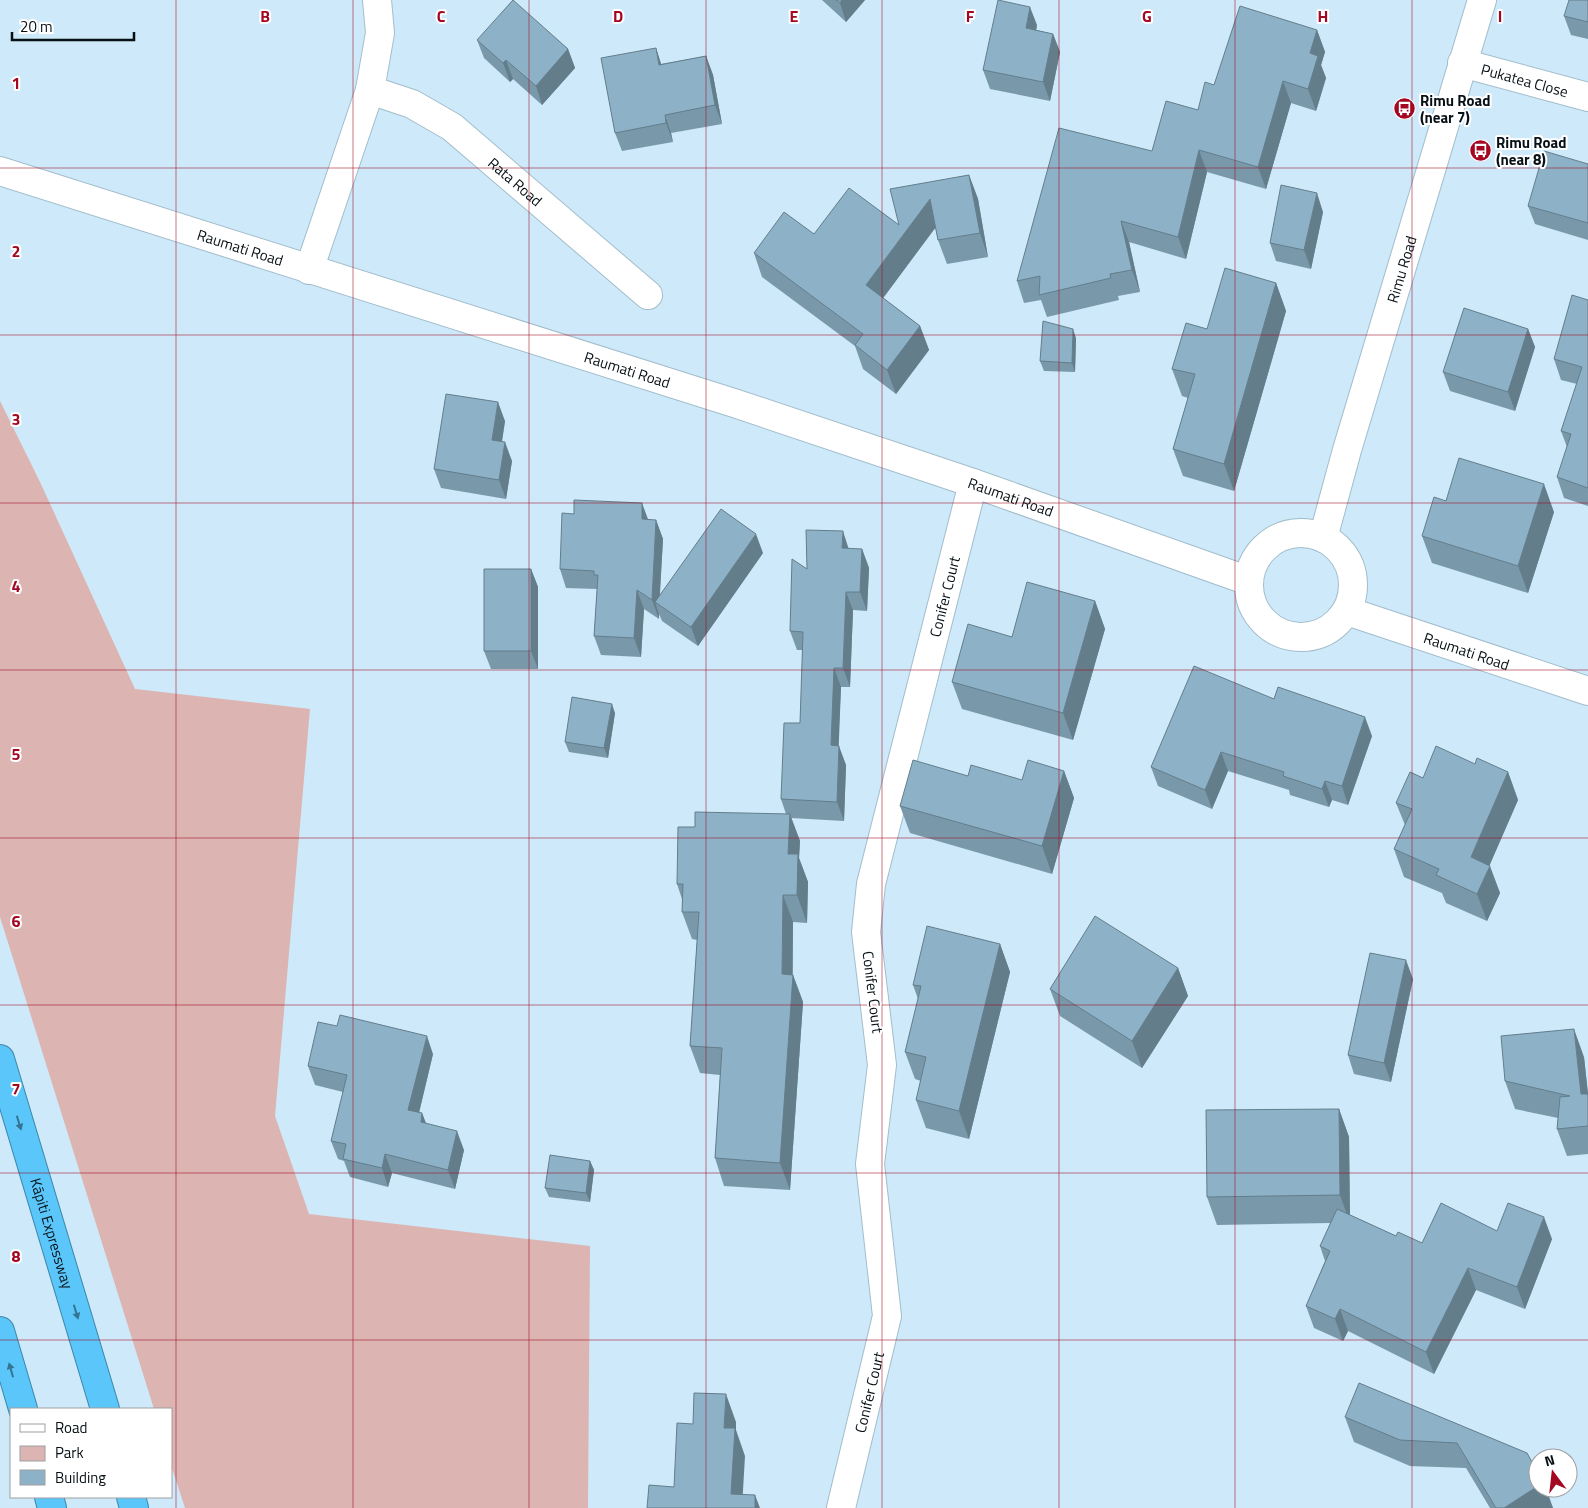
<svg xmlns="http://www.w3.org/2000/svg" width="1588" height="1508" viewBox="0 0 1588 1508" font-family="'Titillium Web',sans-serif">
<style>
.green{fill:#dcb4b1}
.lines{fill:none;stroke-linecap:round;stroke-linejoin:round}
.minor-casing{stroke:#a2bdcb;stroke-width:30}
.secondary-casing{stroke:#a2bdcb;stroke-width:30}
.motorway-casing{stroke:#3d86aa;stroke-width:30}
.minor{stroke:#fff;stroke-width:28}
.secondary{stroke:#fff;stroke-width:28}
.motorway{stroke:#5ac6fa;stroke-width:28}
.wall{fill:#7999ab}
.shaded-wall{fill:#637d8b}
.building{fill:#8db2c7;stroke:#637d8b}
.oneway{fill:#357493}
.grid{fill:none;stroke:#a30721;stroke-width:1;stroke-opacity:0.55}
.labels{text-anchor:middle;dominant-baseline:central;stroke-width:4;stroke-linejoin:round;paint-order:stroke}
.street-label{font-size:15px;fill:#071015;stroke:#fff}
.poi-label{font-size:15px;font-weight:bold;fill:#071015;stroke:#fff;text-anchor:start}
.grid-label{font-size:16px;text-anchor:middle;font-weight:bold;fill:#a30721;stroke:#fff;stroke-width:4;stroke-linejoin:round;paint-order:stroke}
</style>
<rect width="100%" height="100%" fill="#cee9f9"/>
<path class="green" d="M 0,401 L 40,482 L 135,689 L 310,709 L 275,1116 L 309,1214 L 590,1246 L 588,1508 L 185,1508 L 171,1465 L 171,1409 L 154,1409 L 0,917 Z"/>
<g class="lines">
<defs>
<g id="minor">
<path id="s1" d="M 377,0 L 380,33 L 370,90 L 412,104 L 452,127 L 648,295"/>
<path id="s2" d="M 1462,63 L 1588,97"/>
<path d="M 309,270 L 370,90"/>
<path id="s3" d="M 841,1508 L 887,1316 L 870,1164 L 882,1065 L 866,932 L 871,884 L 973,483"/>
</g>
<g id="secondary">
<path id="s4" d="M 0,171 L 734,403 L 973,483 L 1249,581"/>
<circle cx="1301" cy="585" r="52"/>
<path id="s5" d="M 1323,538 L 1347,450 L 1482,0"/>
<path id="s6" d="M 1347,611 L 1588,691"/>
</g>
<g id="motorway">
<path id="s7" d="M 0,1059 L 105,1409"/>
<path d="M 0,1331 L 23,1409"/>
<path d="M 49,1497 L 52,1508"/>
<path d="M 131,1497 L 134,1508"/>
</g>
</defs>
<use href="#minor" class="minor-casing"/>
<use href="#secondary" class="secondary-casing"/>
<use href="#motorway" class="motorway-casing"/>
<use href="#minor" class="minor"/>
<use href="#secondary" class="secondary"/>
<use href="#motorway" class="motorway"/>
</g>
<path class="wall" d="M 822,0 L 865,0 L 846,22 Z
M 1588,0 L 1588,39 L 1571,35 L 1564,16 Z
M 1037,25 L 1036,30 L 1053,34 L 1060,52 L 1050,101 L 990,89 L 983,70 Z
M 1317,30 L 1325,52 L 1321,65 L 1326,78 L 1316,111 L 1291,103 L 1266,189 L 1207,172 L 1186,259 L 1129,242 L 1140,292 L 1118,296 L 1119,300 L 1047,317 L 1041,300 L 1024,303 L 1017,281 L 1152,151 L 1198,110 L 1214,85 Z
M 477,40 L 568,49 L 575,68 L 542,105 L 513,79 L 510,82 L 484,58 Z
M 656,48 L 661,64 L 706,56 L 713,75 L 722,124 L 671,133 L 673,142 L 622,151 L 615,133 Z
M 1588,164 L 1588,240 L 1535,224 L 1528,206 Z
M 969,175 L 978,199 L 988,257 L 947,264 L 938,240 L 935,227 L 883,298 L 920,326 L 929,350 L 896,394 L 863,369 L 855,346 L 762,277 L 754,253 L 814,234 L 899,225 Z
M 1323,212 L 1311,269 L 1276,261 L 1270,243 Z
M 1276,283 L 1286,311 L 1234,491 L 1183,476 L 1173,449 L 1188,398 L 1182,396 L 1172,369 L 1207,329 Z
M 1588,300 L 1588,506 L 1564,498 L 1557,477 L 1567,447 L 1561,431 L 1577,384 L 1561,380 L 1554,359 Z
M 1528,329 L 1535,347 L 1515,411 L 1450,391 L 1443,372 Z
M 1076,338 L 1075,372 L 1044,371 L 1040,361 Z
M 505,421 L 502,442 L 512,461 L 506,499 L 441,488 L 434,469 Z
M 1446,501 L 1554,512 L 1528,593 L 1432,563 L 1422,536 Z
M 648,520 L 656,520 L 663,539 L 660,595 L 763,553 L 698,646 L 662,621 L 659,614 L 659,619 L 644,609 L 641,657 L 601,655 L 594,636 L 597,589 L 566,588 L 560,569 Z
M 849,549 L 862,549 L 869,568 L 867,611 L 853,610 L 850,687 L 841,687 L 838,746 L 846,765 L 844,821 L 791,818 L 800,841 L 799,858 L 808,882 L 807,923 L 793,922 L 793,975 L 803,1002 L 790,1190 L 724,1186 L 715,1158 L 720,1075 L 700,1073 L 690,1046 L 697,940 L 692,939 L 682,912 L 682,899 L 677,884 L 695,827 L 786,814 L 781,799 L 800,723 L 803,650 L 797,650 L 790,631 L 807,569 Z
M 531,569 L 538,587 L 538,669 L 491,669 L 484,651 Z
M 1095,601 L 1105,629 L 1073,740 L 962,709 L 952,682 L 1012,637 Z
M 1274,699 L 1372,736 L 1348,805 L 1332,800 L 1329,807 L 1290,795 L 1289,790 L 1228,771 L 1212,809 L 1158,786 L 1151,767 Z
M 615,713 L 608,758 L 569,752 L 565,742 Z
M 1475,764 L 1508,772 L 1518,800 L 1489,866 L 1500,893 L 1487,921 L 1446,903 L 1442,893 L 1404,877 L 1394,849 L 1405,825 L 1396,803 L 1423,778 Z
M 1064,771 L 1074,798 L 1052,874 L 910,833 L 900,806 L 968,776 L 1022,780 Z
M 1000,944 L 1010,972 L 969,1139 L 926,1128 L 916,1100 L 921,1081 L 915,1079 L 905,1052 L 918,999 L 913,985 Z
M 1178,968 L 1188,996 L 1142,1068 L 1060,1016 L 1050,989 Z
M 1413,979 L 1391,1082 L 1354,1074 L 1348,1055 Z
M 433,1054 L 419,1113 L 422,1113 L 426,1123 L 464,1150 L 455,1189 L 392,1173 L 388,1187 L 350,1177 L 344,1161 L 338,1159 L 331,1141 L 343,1092 L 315,1085 L 308,1066 Z
M 1584,1057 L 1588,1094 L 1588,1154 L 1567,1156 L 1557,1129 L 1558,1118 L 1515,1109 L 1505,1081 Z
M 1339,1109 L 1349,1137 L 1350,1215 L 1396,1236 L 1422,1243 L 1497,1231 L 1552,1239 L 1525,1309 L 1476,1290 L 1434,1374 L 1348,1331 L 1343,1341 L 1314,1328 L 1306,1306 L 1325,1261 L 1320,1246 L 1331,1223 L 1217,1225 L 1207,1197 Z
M 590,1161 L 594,1170 L 590,1202 L 549,1197 L 545,1188 Z
M 1345,1417 L 1527,1453 L 1553,1508 L 1490,1508 L 1466,1468 L 1410,1466 L 1354,1442 Z"/>
<path class="shaded-wall" d="M 842,0 L 865,0 L 846,22 L 840,3 Z
M 1030,7 L 1037,25 L 1033,47 L 1026,28 Z
M 1317,30 L 1325,52 L 1321,65 L 1326,78 L 1316,111 L 1308,89 L 1310,53 Z
M 1053,34 L 1060,52 L 1050,101 L 1043,82 Z
M 656,48 L 662,67 L 659,65 Z
M 568,49 L 575,68 L 542,105 L 536,86 Z
M 706,56 L 713,75 L 722,124 L 715,105 Z
M 506,60 L 513,79 L 510,82 L 503,63 Z
M 1283,81 L 1291,103 L 1266,189 L 1258,167 Z
M 665,115 L 671,133 L 673,142 L 666,123 Z
M 1199,150 L 1207,172 L 1186,259 L 1178,237 Z
M 969,175 L 978,199 L 988,257 L 980,233 Z
M 1317,193 L 1323,212 L 1311,269 L 1304,250 Z
M 930,199 L 939,223 L 875,309 L 866,285 Z
M 1121,221 L 1129,242 L 1140,292 L 1132,270 Z
M 1276,283 L 1286,311 L 1234,491 L 1224,464 Z
M 920,326 L 929,350 L 896,394 L 887,370 Z
M 1073,329 L 1076,338 L 1075,372 L 1072,363 Z
M 1528,329 L 1535,347 L 1515,411 L 1508,392 Z
M 498,402 L 505,421 L 499,459 L 492,440 Z
M 505,442 L 512,461 L 506,499 L 499,480 Z
M 1544,484 L 1554,512 L 1528,593 L 1518,566 Z
M 642,503 L 649,522 L 642,519 Z
M 656,520 L 663,539 L 659,605 L 655,602 L 659,614 L 659,619 L 652,600 Z
M 843,531 L 849,550 L 842,548 Z
M 756,534 L 763,553 L 698,646 L 691,627 Z
M 862,549 L 869,568 L 867,611 L 860,592 Z
M 531,569 L 538,587 L 538,669 L 531,651 Z
M 637,590 L 644,609 L 641,657 L 634,638 Z
M 846,592 L 853,610 L 850,687 L 843,668 Z
M 1095,601 L 1105,629 L 1073,740 L 1063,713 Z
M 834,668 L 841,687 L 838,764 L 831,745 Z
M 612,704 L 615,713 L 608,758 L 604,748 Z
M 1365,717 L 1372,736 L 1348,805 L 1342,786 Z
M 839,746 L 846,765 L 844,821 L 837,802 Z
M 1221,752 L 1228,771 L 1212,809 L 1205,790 Z
M 1064,771 L 1074,798 L 1052,874 L 1042,846 Z
M 1508,772 L 1518,800 L 1481,885 L 1471,857 Z
M 1325,781 L 1332,800 L 1329,807 L 1322,789 Z
M 790,814 L 800,841 L 799,858 L 808,882 L 807,923 L 797,895 L 788,854 Z
M 1490,866 L 1500,893 L 1487,921 L 1477,894 Z
M 783,895 L 793,922 L 792,977 L 793,975 L 803,1002 L 790,1190 L 780,1163 Z
M 1000,944 L 1010,972 L 969,1139 L 959,1111 Z
M 1406,960 L 1413,979 L 1391,1082 L 1384,1063 Z
M 1178,968 L 1188,996 L 1142,1068 L 1132,1041 Z
M 1574,1029 L 1584,1057 L 1588,1094 L 1581,1094 Z
M 427,1036 L 433,1054 L 415,1129 L 408,1110 Z
M 1339,1109 L 1349,1137 L 1350,1223 L 1340,1195 Z
M 422,1113 L 429,1132 L 421,1122 Z
M 457,1131 L 464,1150 L 455,1189 L 448,1170 Z
M 385,1154 L 392,1173 L 388,1187 L 382,1168 Z
M 590,1161 L 594,1170 L 590,1202 L 586,1193 Z
M 1544,1217 L 1552,1239 L 1525,1309 L 1517,1287 Z
M 1468,1268 L 1476,1290 L 1434,1374 L 1426,1352 Z
M 1340,1309 L 1348,1331 L 1343,1341 L 1335,1319 Z
M 726,1394 L 736,1422 L 736,1430 L 745,1456 L 742,1508 L 731,1494 L 724,1428 Z
M 1538,1486 L 1538,1488 L 1546,1488 L 1553,1508 L 1504,1508 Z
M 755,1495 L 760,1508 L 755,1508 Z"/>
<path class="building" d="M 513,0 L 568,49 L 536,86 L 506,60 L 503,63 L 477,40 Z
M 836,0 L 842,0 L 840,3 Z
M 998,0 L 1030,7 L 1026,28 L 1053,34 L 1043,82 L 983,70 Z
M 1569,0 L 1588,0 L 1588,22 L 1564,16 Z
M 1240,6 L 1317,30 L 1310,53 L 1318,56 L 1308,89 L 1283,81 L 1258,167 L 1199,150 L 1178,237 L 1121,221 L 1132,270 L 1110,274 L 1111,278 L 1039,295 L 1040,276 L 1017,281 L 1059,128 L 1152,151 L 1166,101 L 1198,110 L 1205,82 L 1214,85 Z
M 656,48 L 659,65 L 706,56 L 715,105 L 665,115 L 666,123 L 615,133 L 601,58 Z
M 1544,151 L 1588,164 L 1588,223 L 1528,206 Z
M 969,175 L 980,233 L 938,240 L 930,199 L 866,285 L 920,326 L 887,370 L 855,345 L 863,334 L 754,253 L 784,212 L 814,234 L 849,188 L 899,225 L 890,189 Z
M 1281,185 L 1317,193 L 1304,250 L 1270,243 Z
M 1225,268 L 1276,283 L 1224,464 L 1173,449 L 1195,374 L 1172,369 L 1186,323 L 1207,329 Z
M 1572,295 L 1588,300 L 1588,488 L 1557,477 L 1571,434 L 1561,431 L 1582,367 L 1554,359 Z
M 1464,308 L 1528,329 L 1508,392 L 1443,372 Z
M 1043,321 L 1073,329 L 1072,363 L 1040,361 Z
M 446,394 L 498,402 L 492,440 L 505,442 L 499,480 L 434,469 Z
M 1459,458 L 1544,484 L 1518,566 L 1422,536 L 1434,497 L 1446,501 Z
M 574,500 L 642,503 L 642,519 L 656,520 L 652,600 L 637,590 L 634,638 L 594,636 L 598,575 L 594,575 L 594,571 L 560,569 L 562,513 L 574,514 Z
M 721,509 L 756,534 L 691,627 L 655,602 Z
M 806,530 L 843,531 L 842,548 L 862,549 L 860,592 L 846,592 L 843,668 L 834,668 L 831,745 L 839,746 L 837,802 L 781,799 L 784,723 L 800,723 L 803,632 L 790,631 L 792,559 L 807,569 Z
M 484,569 L 531,569 L 531,651 L 484,651 Z
M 1027,582 L 1095,601 L 1063,713 L 952,682 L 968,624 L 1012,637 Z
M 1194,666 L 1274,699 L 1278,687 L 1365,717 L 1342,786 L 1325,781 L 1322,789 L 1283,776 L 1284,772 L 1221,752 L 1205,790 L 1151,767 Z
M 572,697 L 612,704 L 604,748 L 565,742 Z
M 1436,746 L 1475,764 L 1477,758 L 1508,772 L 1471,857 L 1490,866 L 1477,894 L 1436,875 L 1439,869 L 1394,849 L 1412,809 L 1396,803 L 1410,772 L 1423,778 Z
M 913,760 L 968,776 L 971,765 L 1022,780 L 1028,760 L 1064,771 L 1042,846 L 900,806 Z
M 695,812 L 790,814 L 788,854 L 798,854 L 797,895 L 783,895 L 782,974 L 793,975 L 780,1163 L 715,1158 L 722,1048 L 690,1046 L 699,912 L 682,912 L 683,884 L 677,884 L 678,827 L 695,827 Z
M 1095,916 L 1178,968 L 1132,1041 L 1050,989 Z
M 927,926 L 1000,944 L 959,1111 L 916,1100 L 926,1057 L 905,1052 L 921,986 L 913,985 Z
M 1370,953 L 1406,960 L 1384,1063 L 1348,1055 Z
M 340,1015 L 427,1036 L 408,1110 L 422,1113 L 421,1122 L 457,1131 L 448,1170 L 385,1154 L 382,1168 L 343,1159 L 346,1144 L 331,1141 L 347,1075 L 308,1066 L 318,1022 L 337,1026 Z
M 1574,1029 L 1581,1094 L 1588,1094 L 1588,1126 L 1557,1129 L 1560,1097 L 1570,1096 L 1505,1081 L 1501,1036 Z
M 1339,1109 L 1340,1195 L 1207,1197 L 1206,1110 Z
M 550,1155 L 590,1161 L 586,1193 L 545,1188 Z
M 1441,1203 L 1497,1231 L 1508,1203 L 1544,1217 L 1517,1287 L 1468,1268 L 1426,1352 L 1340,1309 L 1335,1319 L 1306,1306 L 1330,1251 L 1320,1246 L 1337,1209 L 1396,1236 L 1398,1232 L 1422,1243 Z
M 1359,1383 L 1527,1453 L 1538,1473 L 1538,1486 L 1504,1508 L 1496,1508 L 1457,1443 L 1400,1440 L 1345,1417 Z
M 694,1393 L 726,1394 L 724,1428 L 735,1428 L 731,1494 L 755,1495 L 755,1508 L 647,1508 L 649,1485 L 674,1487 L 677,1423 L 693,1424 Z"/>
<defs><path id="oneway-solid" d="M-6-.8H1V-3.2L6.5 0L1 3.2V.8H-6Z" transform="scale(1.25)"/></defs>
<g class="oneway">
<use href="#oneway-solid" transform="translate(19 1123) rotate(73)"/>
<use href="#oneway-solid" transform="translate(76 1312) rotate(73)"/>
<use href="#oneway-solid" transform="translate(11 1370) rotate(-106)"/>
</g>
<path class="grid" d="M 176,0 L 176,1508M 353,0 L 353,1508M 529,0 L 529,1508M 706,0 L 706,1508M 882,0 L 882,1508M 1059,0 L 1059,1508M 1235,0 L 1235,1508M 1412,0 L 1412,1508M 0,168 L 1588,168M 0,335 L 1588,335M 0,503 L 1588,503M 0,670 L 1588,670M 0,838 L 1588,838M 0,1005 L 1588,1005M 0,1173 L 1588,1173M 0,1340 L 1588,1340"/>
<defs>
<symbol id="bus-disc" viewBox="-11 -11 22 22"><circle r="9.5" fill="#a30721" stroke="#fff"/><path d="M-5-6H5V4H4V6H2V4H-2V6H-4V4H-5ZM-3.5-4V0h7V-4ZM-3.5 1.2v1.5H-2V1.2ZM2 1.2v1.5H3.5V1.2Z" fill="#fff"/></symbol>
</defs>
<g fill-rule="evenodd">
<use href="#bus-disc" x="1392" y="96" width="25" height="25"/>
<use href="#bus-disc" x="1468" y="138" width="25" height="25"/>
</g>
<g class="labels">
<g class="street-label">
<text stroke="none"><textPath href="#s2" startOffset="65">Pukatea Close</textPath></text>
<text stroke="none"><textPath href="#s1" startOffset="265">Rata Road</textPath></text>
<text stroke="none"><textPath href="#s4" startOffset="252">Raumati Road</textPath></text>
<text stroke="none"><textPath href="#s5" startOffset="280">Rimu Road</textPath></text>
<text stroke="none"><textPath href="#s4" startOffset="658">Raumati Road</textPath></text>
<text stroke="none"><textPath href="#s4" startOffset="1062">Raumati Road</textPath></text>
<text stroke="none"><textPath href="#s3" startOffset="929">Conifer Court</textPath></text>
<text stroke="none"><textPath href="#s6" startOffset="126">Raumati Road</textPath></text>
<text transform="translate(873 992) rotate(83)">Conifer Court</text>
<text stroke="none"><textPath href="#s7" startOffset="182">Kāpiti Expressway</textPath></text>
<text stroke="none"><textPath href="#s3" startOffset="119">Conifer Court</textPath></text>
</g>
<g class="poi-label">
<text x="1420" y="100">Rimu Road<tspan x="1420" dy="17">(near 7)</tspan></text>
<text x="1496" y="142">Rimu Road<tspan x="1496" dy="17">(near 8)</tspan></text>
</g>
</g>
<g class="grid-label">
<text x="265" y="22">B</text>
<text x="441" y="22">C</text>
<text x="618" y="22">D</text>
<text x="794" y="22">E</text>
<text x="970" y="22">F</text>
<text x="1147" y="22">G</text>
<text x="1323" y="22">H</text>
<text x="1500" y="22">I</text>
<text x="16" y="89">1</text>
<text x="16" y="257">2</text>
<text x="16" y="425">3</text>
<text x="16" y="592">4</text>
<text x="16" y="760">5</text>
<text x="16" y="927">6</text>
<text x="16" y="1095">7</text>
<text x="16" y="1262">8</text>
</g>
<rect x="10" y="1408" width="162" height="90" fill="#ffffff" stroke="#9c9fa1"/>
<rect x="20" y="1424" width="25" height="8" fill="#ffffff" stroke="#9c9fa1"/>
<text x="55" y="1433" font-size="15" fill="#071015">Road</text>
<rect x="20" y="1446" width="25" height="15" fill="#dcb4b1" stroke="#9c9fa1"/>
<text x="55" y="1458" font-size="15" fill="#071015">Park</text>
<rect x="20" y="1470" width="25" height="15" fill="#8db2c7" stroke="#9c9fa1"/>
<text x="55" y="1483" font-size="15" fill="#071015">Building</text>
<g transform="translate(1553 1473) rotate(345)"><circle r="24" fill="#ffffff" stroke="#9c9fa1"/>
<path d="M0-4L9 19L0 12L-9 19Z" fill="#a30721"/>
<text y="-8" font-size="14" font-weight="bold" text-anchor="middle" fill="#071015">N</text>
</g>
<path d="M12 32v8h122v-8" fill="none" stroke="#071015" stroke-width="2.5"/>
<text x="20" y="32" font-size="15" fill="#071015" stroke="#ffffff" stroke-width="4" paint-order="stroke">20 m</text>
</svg>
